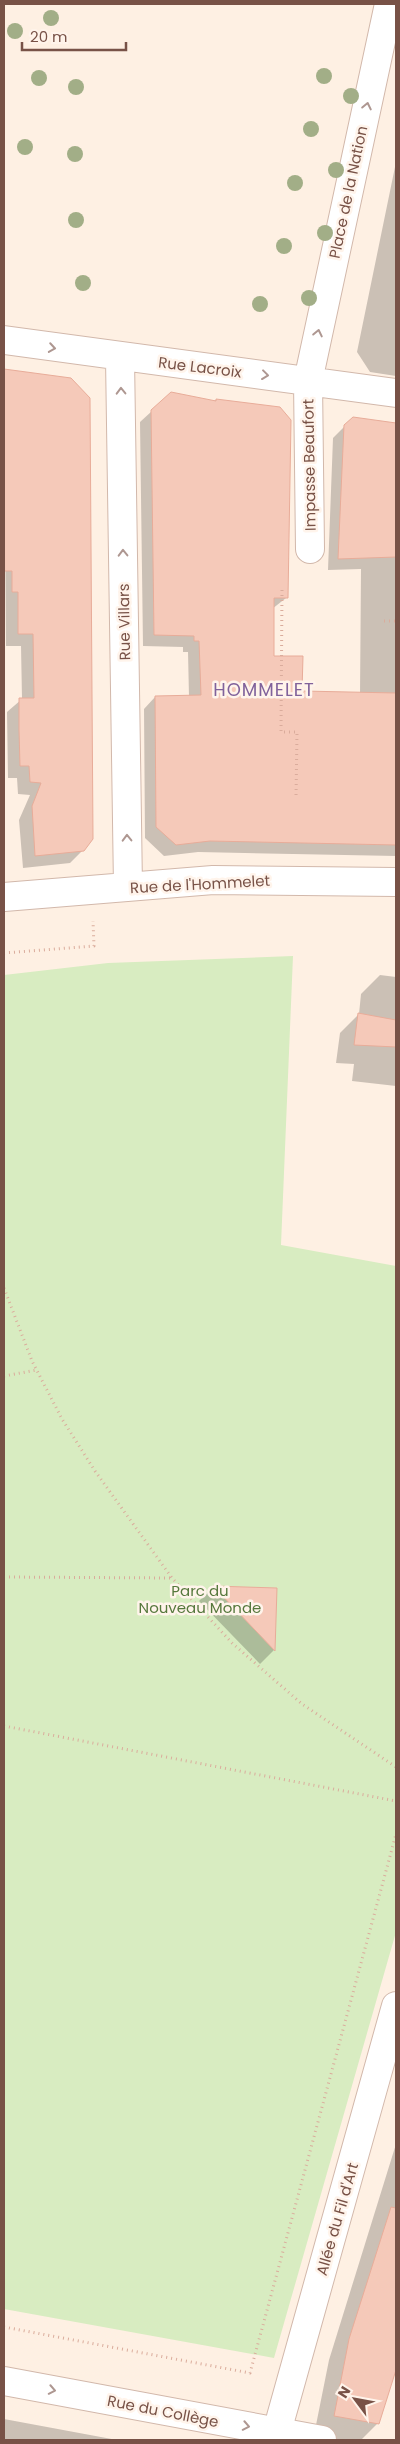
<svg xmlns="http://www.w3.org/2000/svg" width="400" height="2444" viewBox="0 0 400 2444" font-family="Poppins,sans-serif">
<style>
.green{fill:#d8ecc1}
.shadow{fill:#0003}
.building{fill:#f5c9b9;stroke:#e8ac99}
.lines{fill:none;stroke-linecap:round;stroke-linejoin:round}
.minor-casing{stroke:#d2b8ab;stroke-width:30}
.path{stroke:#daac9c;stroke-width:3;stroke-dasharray:1 4;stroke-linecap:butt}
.minor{stroke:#fff;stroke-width:28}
.tree{fill:#a2ae87}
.oneway{stroke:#ae9791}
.labels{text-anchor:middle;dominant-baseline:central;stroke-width:5;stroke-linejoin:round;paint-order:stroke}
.street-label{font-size:15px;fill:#785247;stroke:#fff4eb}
.park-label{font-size:15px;fill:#56783c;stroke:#fff4eb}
.quarter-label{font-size:18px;letter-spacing:1px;fill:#81629b;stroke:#fff4eb}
</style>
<rect width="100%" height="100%" fill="#fef0e3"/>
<path class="green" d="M 293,956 L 281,1245 L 396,1266 L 396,1932 L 274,2358 L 4,2309 L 4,975 L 108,963 Z"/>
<path class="shadow" d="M 396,162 L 396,376 L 370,372 L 357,352 Z
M 4,370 L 71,380 L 83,850 L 70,863 L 23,868 L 19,820 L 30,795 L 18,794 L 17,778 L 8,778 L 7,712 L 22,699 L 21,646 L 6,646 Z
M 217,400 L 286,598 L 272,609 L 272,657 L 301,692 L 360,694 L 361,569 L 328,570 L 333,438 L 353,418 L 396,424 L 396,856 L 198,852 L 164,856 L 145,838 L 144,709 L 155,697 L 189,697 L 188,652 L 183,652 L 183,647 L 143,646 L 140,422 L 152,411 Z
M 380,975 L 396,977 L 396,1086 L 352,1081 L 354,1064 L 336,1063 L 340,1033 L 359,1014 L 361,994 Z
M 213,1587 L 276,1589 L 274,1650 L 260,1664 L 199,1601 Z
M 396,2144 L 396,2366 L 378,2423 L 361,2440 L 341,2440 L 314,2435 L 329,2360 Z
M 4,2419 L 117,2440 L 4,2440 Z"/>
<path class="building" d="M 4,369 L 71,378 L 90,398 L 93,839 L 84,851 L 35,856 L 32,806 L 41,783 L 30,782 L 29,766 L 20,766 L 19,730 L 19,698 L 34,698 L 33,634 L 18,634 L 18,592 L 12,592 L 12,571 L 4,571 Z
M 171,392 L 216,401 L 216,399 L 280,407 L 291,420 L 288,598 L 274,598 L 274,656 L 303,656 L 302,691 L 396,693 L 396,845 L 210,841 L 176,845 L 156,827 L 155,696 L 201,695 L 199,641 L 194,641 L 194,636 L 154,635 L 151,410 Z
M 353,417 L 396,423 L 396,557 L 338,559 L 344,425 Z
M 358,1013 L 396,1020 L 396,1047 L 354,1045 Z
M 213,1586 L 277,1588 L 275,1651 Z
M 391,2207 L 396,2208 L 396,2370 L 379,2424 L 334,2416 L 349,2339 Z"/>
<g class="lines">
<defs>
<path id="minor" d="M 4,340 L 396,393
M 120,358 L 128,887
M 310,549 L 308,381 L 389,4
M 4,897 L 213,880 L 396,882
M 4,2381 L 322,2440
M 277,2440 L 281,2417 L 396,2006"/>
</defs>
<use href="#minor" class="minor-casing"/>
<path class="path" d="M 282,590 L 281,732 L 297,732 L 296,798
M 384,621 L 396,621
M 4,953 L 94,946 L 93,921
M 4,1288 L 32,1361 L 62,1419 L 95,1471 L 172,1578 L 232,1643 L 302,1704 L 396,1767
M 4,1376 L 37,1370
M 4,1577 L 172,1578
M 4,1726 L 396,1801
M 4,2327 L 250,2373 L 396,1834"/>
<use href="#minor" class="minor"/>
</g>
<g class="tree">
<circle cx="51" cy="18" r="8"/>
<circle cx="15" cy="31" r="8"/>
<circle cx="324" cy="76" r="8"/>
<circle cx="39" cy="78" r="8"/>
<circle cx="76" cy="87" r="8"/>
<circle cx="351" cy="96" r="8"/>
<circle cx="311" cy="129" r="8"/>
<circle cx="25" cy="147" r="8"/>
<circle cx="75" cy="154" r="8"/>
<circle cx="336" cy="170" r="8"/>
<circle cx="295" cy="183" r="8"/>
<circle cx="76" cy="220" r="8"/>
<circle cx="325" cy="233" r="8"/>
<circle cx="284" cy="246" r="8"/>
<circle cx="83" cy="283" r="8"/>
<circle cx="309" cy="298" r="8"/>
<circle cx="260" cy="304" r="8"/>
</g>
<defs><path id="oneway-chevron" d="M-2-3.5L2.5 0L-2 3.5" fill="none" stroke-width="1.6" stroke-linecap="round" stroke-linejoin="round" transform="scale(1.25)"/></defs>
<g class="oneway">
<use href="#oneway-chevron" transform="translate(367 106) rotate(-78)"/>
<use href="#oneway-chevron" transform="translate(318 333) rotate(-78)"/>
<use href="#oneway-chevron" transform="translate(52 348) rotate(9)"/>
<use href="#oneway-chevron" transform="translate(265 375) rotate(7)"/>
<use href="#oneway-chevron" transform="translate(121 391) rotate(-91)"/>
<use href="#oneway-chevron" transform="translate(123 553) rotate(-91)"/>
<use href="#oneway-chevron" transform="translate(127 838) rotate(-91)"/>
<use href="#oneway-chevron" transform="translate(52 2390) rotate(11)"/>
<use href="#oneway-chevron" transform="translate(246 2426) rotate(11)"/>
</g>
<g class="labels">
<g class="street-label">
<text transform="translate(348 192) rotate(-78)">Place de la Nation</text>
<text transform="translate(200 367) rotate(7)">Rue Lacroix</text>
<text transform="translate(309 465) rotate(-91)">Impasse Beaufort</text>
<text transform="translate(124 622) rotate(-91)">Rue Villars</text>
<text transform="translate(200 884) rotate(-3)">Rue de l'Hommelet</text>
<text transform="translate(337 2219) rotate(-74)">Allée du Fil d'Art</text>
<text transform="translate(163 2411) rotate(11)">Rue du Collège</text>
</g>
<g class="park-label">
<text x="200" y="1590">Parc du<tspan x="200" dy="17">Nouveau Monde</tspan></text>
</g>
<g class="quarter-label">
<text x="264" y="689">HOMMELET</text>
</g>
</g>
<rect width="400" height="2444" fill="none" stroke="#785247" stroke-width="10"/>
<g transform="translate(355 2399) rotate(302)" stroke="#fff4eb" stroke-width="4" paint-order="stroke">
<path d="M0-4L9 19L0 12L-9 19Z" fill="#785247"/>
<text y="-8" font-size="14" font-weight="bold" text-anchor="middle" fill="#785247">N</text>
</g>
<path d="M22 42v8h104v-8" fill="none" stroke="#785247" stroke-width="2.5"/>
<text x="30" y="42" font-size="15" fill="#785247" stroke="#fff4eb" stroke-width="4" paint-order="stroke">20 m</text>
</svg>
